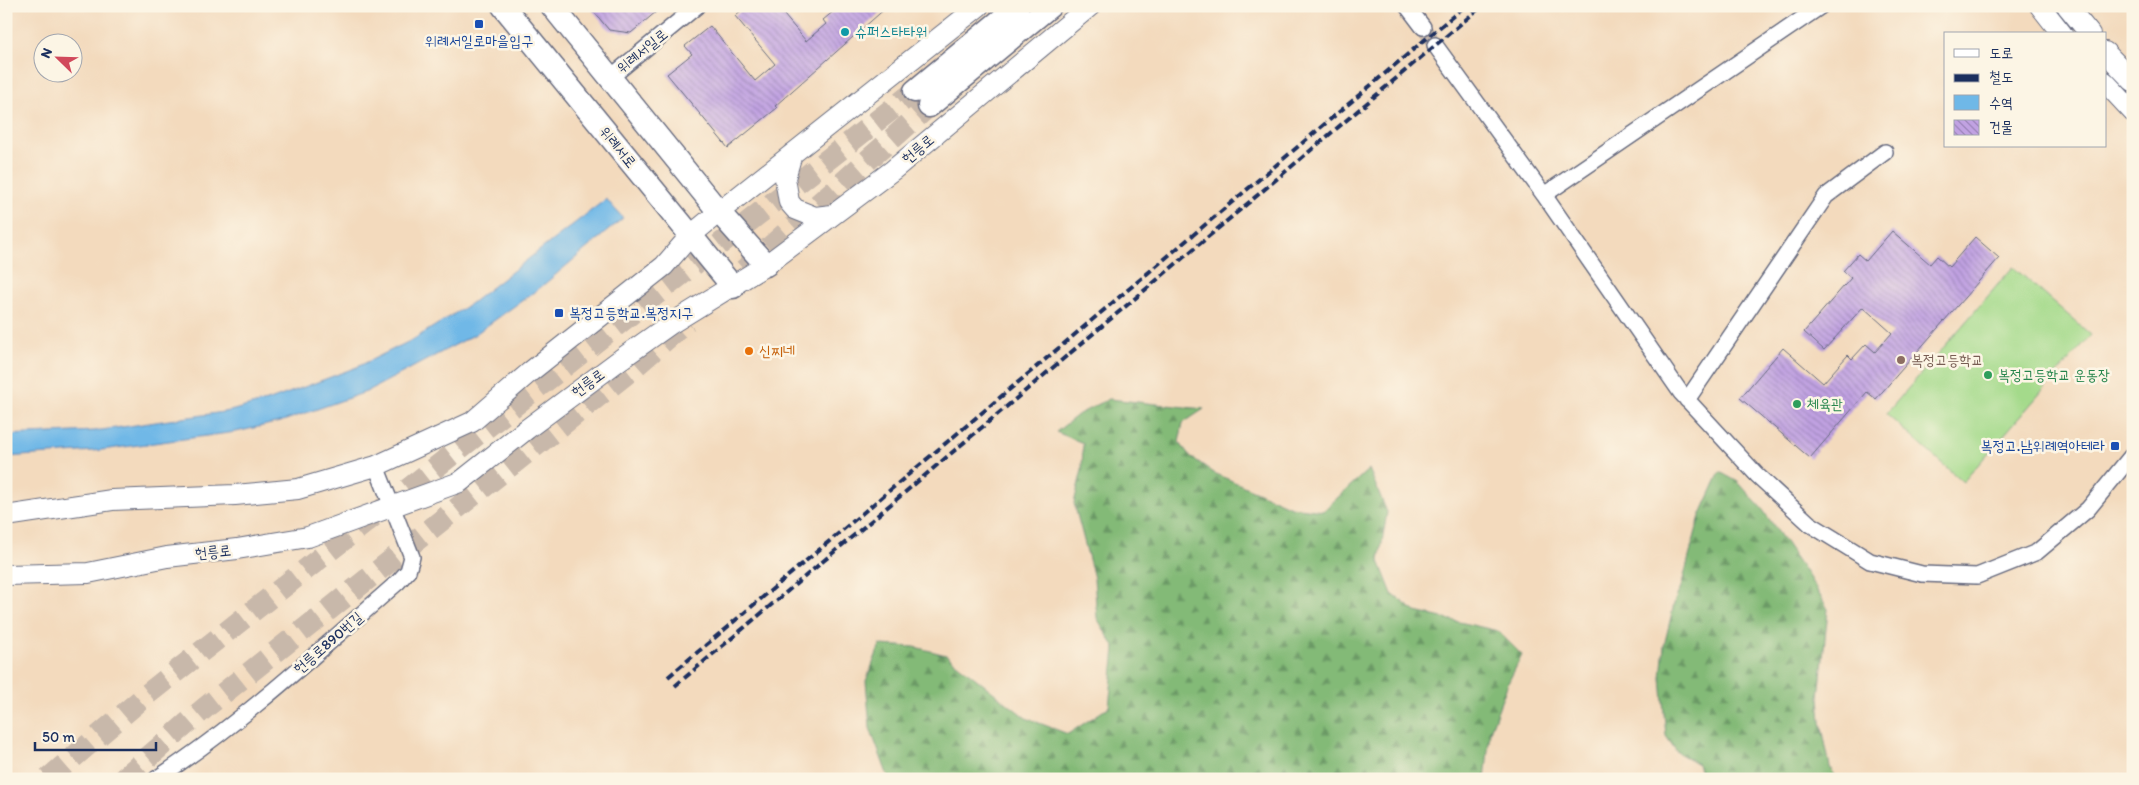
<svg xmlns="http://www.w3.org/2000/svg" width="2139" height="785" viewBox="0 0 2139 785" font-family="Itim,'Poor Story',sans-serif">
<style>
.forest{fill:url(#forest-firs);stroke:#4f746a}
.pitch{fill:#a4da8b;stroke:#608474}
.water{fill:#6fb8e7;stroke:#4574a2}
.building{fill:url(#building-back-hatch)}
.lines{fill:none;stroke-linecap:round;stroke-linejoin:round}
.street-tunnel{stroke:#c8b8aa;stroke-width:15;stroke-dasharray:15 8;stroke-linecap:butt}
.primary-tunnel{stroke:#c8b8aa;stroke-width:22;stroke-dasharray:22 11;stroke-linecap:butt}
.street-casing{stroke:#676b7f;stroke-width:18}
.secondary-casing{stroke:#676b7f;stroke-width:22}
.primary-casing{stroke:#676b7f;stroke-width:25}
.street{stroke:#fff;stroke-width:15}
.secondary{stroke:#fff;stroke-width:20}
.primary{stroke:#fff;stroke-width:22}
.rail{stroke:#1b2f5e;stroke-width:4;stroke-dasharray:8 4;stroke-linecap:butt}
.transit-dot{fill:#1a4fb4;stroke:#fcf5e5;stroke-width:2}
.culture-dot{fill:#0f9aa8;stroke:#fcf5e5;stroke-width:2}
.food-dot{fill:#e8710a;stroke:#fcf5e5;stroke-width:2}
.education-dot{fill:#8d6e63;stroke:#fcf5e5;stroke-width:2}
.leisure-dot{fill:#2e9e5b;stroke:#fcf5e5;stroke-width:2}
.labels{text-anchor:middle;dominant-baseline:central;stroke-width:5;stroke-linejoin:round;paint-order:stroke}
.culture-label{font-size:15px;fill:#0d838f;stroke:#fcf5e5;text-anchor:start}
.transit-label{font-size:15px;fill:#164399;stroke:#fcf5e5}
.street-label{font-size:15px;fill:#1b2f5e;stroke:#fcf5e5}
.food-label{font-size:15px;fill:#c56008;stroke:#fcf5e5;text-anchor:start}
.education-label{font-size:15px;fill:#785e54;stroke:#fcf5e5;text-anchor:start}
.leisure-label{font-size:15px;fill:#27864d;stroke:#fcf5e5;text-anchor:start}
</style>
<defs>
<pattern id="forest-firs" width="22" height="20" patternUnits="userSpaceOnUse" patternTransform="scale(1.25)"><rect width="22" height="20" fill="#83ba77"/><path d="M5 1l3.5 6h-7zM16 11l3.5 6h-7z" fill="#6a9865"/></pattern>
<pattern id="building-back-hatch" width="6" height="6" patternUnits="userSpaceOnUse" patternTransform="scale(1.25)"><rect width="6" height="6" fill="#c1a2e2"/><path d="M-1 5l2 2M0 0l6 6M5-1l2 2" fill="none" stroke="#9c84ba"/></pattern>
</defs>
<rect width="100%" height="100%" fill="#fcf5e5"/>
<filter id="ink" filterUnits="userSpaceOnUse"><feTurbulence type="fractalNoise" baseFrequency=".02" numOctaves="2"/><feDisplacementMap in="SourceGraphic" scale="10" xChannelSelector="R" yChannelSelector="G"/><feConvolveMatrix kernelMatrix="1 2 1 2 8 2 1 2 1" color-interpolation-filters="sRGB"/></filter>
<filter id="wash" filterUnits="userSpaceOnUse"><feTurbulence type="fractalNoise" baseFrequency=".0096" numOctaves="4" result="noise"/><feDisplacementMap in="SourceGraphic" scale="20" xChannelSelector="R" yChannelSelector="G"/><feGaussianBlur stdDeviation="1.12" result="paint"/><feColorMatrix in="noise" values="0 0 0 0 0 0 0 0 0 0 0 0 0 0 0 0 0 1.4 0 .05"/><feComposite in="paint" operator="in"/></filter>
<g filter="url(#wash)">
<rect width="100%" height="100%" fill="#f3dabd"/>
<path class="forest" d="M 1109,399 L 1204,409 L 1183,423 L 1179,442 L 1190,456 L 1214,473 L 1291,507 L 1323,511 L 1369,469 L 1387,512 L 1379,561 L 1392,594 L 1416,612 L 1498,631 L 1522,655 L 1508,683 L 1490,731 L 1485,779 L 889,779 L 870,728 L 866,681 L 880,645 L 915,647 L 946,655 L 1026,718 L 1068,734 L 1109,707 L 1115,648 L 1097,618 L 1094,578 L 1074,503 L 1082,470 L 1083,443 L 1056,432 L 1079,414 Z
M 1720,472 L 1738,482 L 1763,510 L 1807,574 L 1828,609 L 1819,697 L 1821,722 L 1830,767 L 1837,779 L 1703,779 L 1698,764 L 1677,752 L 1666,736 L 1661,678 L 1664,646 L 1675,600 L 1681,587 L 1700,516 Z"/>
<path class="pitch" d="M 2013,267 L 2091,335 L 1963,482 L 1886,414 Z"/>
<path class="water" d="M 606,199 L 623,218 L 541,287 L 474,335 L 366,392 L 280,422 L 236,432 L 94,451 L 6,457 L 6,435 L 95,431 L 230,411 L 270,400 L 357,367 L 414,339 L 470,304 Z"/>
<g id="blocks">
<path class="building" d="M 589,6 L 663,6 L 631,33 L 609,30 Z
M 746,6 L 795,6 L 784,15 L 806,41 L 826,24 L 823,20 L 840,6 L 888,6 L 775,106 L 777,108 L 728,148 L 667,74 L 692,54 L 685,46 L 710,26 L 755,81 L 775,64 L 735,16 Z
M 1892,231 L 1930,264 L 1937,256 L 1949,267 L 1975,237 L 1999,258 L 1876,399 L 1867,392 L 1810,458 L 1740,398 L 1783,348 L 1823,383 L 1848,355 L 1852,359 L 1866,344 L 1875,352 L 1892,333 L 1863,307 L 1824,350 L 1804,332 L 1851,278 L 1843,271 L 1858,254 L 1866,261 Z"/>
</g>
</g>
<g filter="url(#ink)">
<use href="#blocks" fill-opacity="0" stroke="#676b7f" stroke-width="1"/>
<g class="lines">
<path class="street-tunnel" d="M 1423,27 L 1435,45"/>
<path class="primary-tunnel" d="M 744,270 L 929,106
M 48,779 L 145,696 L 291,581 L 915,91
M 123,779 L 206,707 L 630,371 L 687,321"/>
<defs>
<path id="street" d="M 1407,6 L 1423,27
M 1435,45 L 1544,195 L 1681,393 L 1757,475 L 1810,524 L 1870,561 L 1922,574 L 1977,576 L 2037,552 L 2088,509 L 2133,454
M 611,77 L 697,6
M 1544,195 L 1821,6
M 1687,400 L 1826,196 L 1885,152
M 156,779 C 243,722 320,650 398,582 L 408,571 L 412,557 L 376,466"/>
<path id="secondary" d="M 2040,6 L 2062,34
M 2067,6 L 2090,34
M 2105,52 L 2133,81
M 2105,82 L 2133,112
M 792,154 L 785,178 L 789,202 L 795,209 L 815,217 L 832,215
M 6,516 L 112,500 L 235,495 L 298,489 L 376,466 L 472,422 L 530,372 L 664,266 L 690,236 L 719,212 L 979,6
M 6,575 L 88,573 L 167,557 L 237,549 L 308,537 L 460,482 L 527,429 L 621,359 L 669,325 L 766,265 L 893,170 L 1090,6"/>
<path id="primary" d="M 503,6 L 733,287
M 552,6 L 719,212 L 766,265
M 915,91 L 1018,6
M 929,106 L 1050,6"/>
</defs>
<use href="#street" class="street-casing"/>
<use href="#secondary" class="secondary-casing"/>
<use href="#primary" class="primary-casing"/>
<use href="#street" class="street"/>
<use href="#secondary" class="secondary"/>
<use href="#primary" class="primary"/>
<path class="rail" d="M 668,677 L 1465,6
M 675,686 L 1482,6"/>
</g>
</g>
<g class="transit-dot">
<rect x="474" y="19" width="10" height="10" rx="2.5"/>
<rect x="554" y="308" width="10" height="10" rx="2.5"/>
<rect x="2110" y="441" width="10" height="10" rx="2.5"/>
</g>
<circle class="culture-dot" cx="845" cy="32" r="5"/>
<circle class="food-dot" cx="749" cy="351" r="5"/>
<circle class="education-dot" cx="1901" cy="360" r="5"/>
<g class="leisure-dot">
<circle cx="1988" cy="375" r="5"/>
<circle cx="1797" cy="404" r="5"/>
</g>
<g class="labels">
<g class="culture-label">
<text x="855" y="32">슈퍼스타타워</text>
</g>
<g class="transit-label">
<text x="479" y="41">위례서일로마을입구</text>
<text x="569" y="313" text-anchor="start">복정고등학교.복정지구</text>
<text x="2105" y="446" text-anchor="end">복정고.남위례역아테라</text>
</g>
<g class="street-label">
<text transform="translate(642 51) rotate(-39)">위례서일로</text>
<text transform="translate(618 147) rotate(51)">위례서로</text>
<text transform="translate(918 149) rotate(-40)">헌릉로</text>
<text transform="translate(588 383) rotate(-36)">헌릉로</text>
<text transform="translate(213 552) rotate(-6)">헌릉로</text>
<text transform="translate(328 643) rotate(-41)">헌릉로890번길</text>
</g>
<g class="food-label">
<text x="759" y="351">신찌네</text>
</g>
<g class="education-label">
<text x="1911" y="360">복정고등학교</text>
</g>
<g class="leisure-label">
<text x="1998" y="375">복정고등학교 운동장</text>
<text x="1807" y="404">체육관</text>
</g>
</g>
<rect width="2139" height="785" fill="none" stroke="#fcf5e5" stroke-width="25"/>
<rect x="1944" y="32" width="162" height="115" fill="#fcf5e5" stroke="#a2a6af"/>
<rect x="1954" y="49" width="25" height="8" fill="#ffffff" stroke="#a2a6af"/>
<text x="1989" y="58" font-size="15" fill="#1b2f5e">도로</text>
<rect x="1954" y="74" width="25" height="8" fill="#1b2f5e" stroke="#a2a6af"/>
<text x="1989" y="82" font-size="15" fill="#1b2f5e">철도</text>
<rect x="1954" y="95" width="25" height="15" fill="#6fb8e7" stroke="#a2a6af"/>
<text x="1989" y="108" font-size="15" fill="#1b2f5e">수역</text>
<rect x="1954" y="120" width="25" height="15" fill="url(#building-back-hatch)" stroke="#a2a6af"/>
<text x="1989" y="132" font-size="15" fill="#1b2f5e">건물</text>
<g transform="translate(58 58) rotate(293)"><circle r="24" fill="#fcf5e5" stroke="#a2a6af"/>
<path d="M0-4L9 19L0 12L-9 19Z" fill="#d1495b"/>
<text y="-8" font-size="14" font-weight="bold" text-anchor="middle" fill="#1b2f5e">N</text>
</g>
<path d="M35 742v8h121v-8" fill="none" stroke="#1b2f5e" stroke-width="2.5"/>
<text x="42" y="742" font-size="15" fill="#1b2f5e" stroke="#fcf5e5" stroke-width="4" paint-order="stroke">50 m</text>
</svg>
